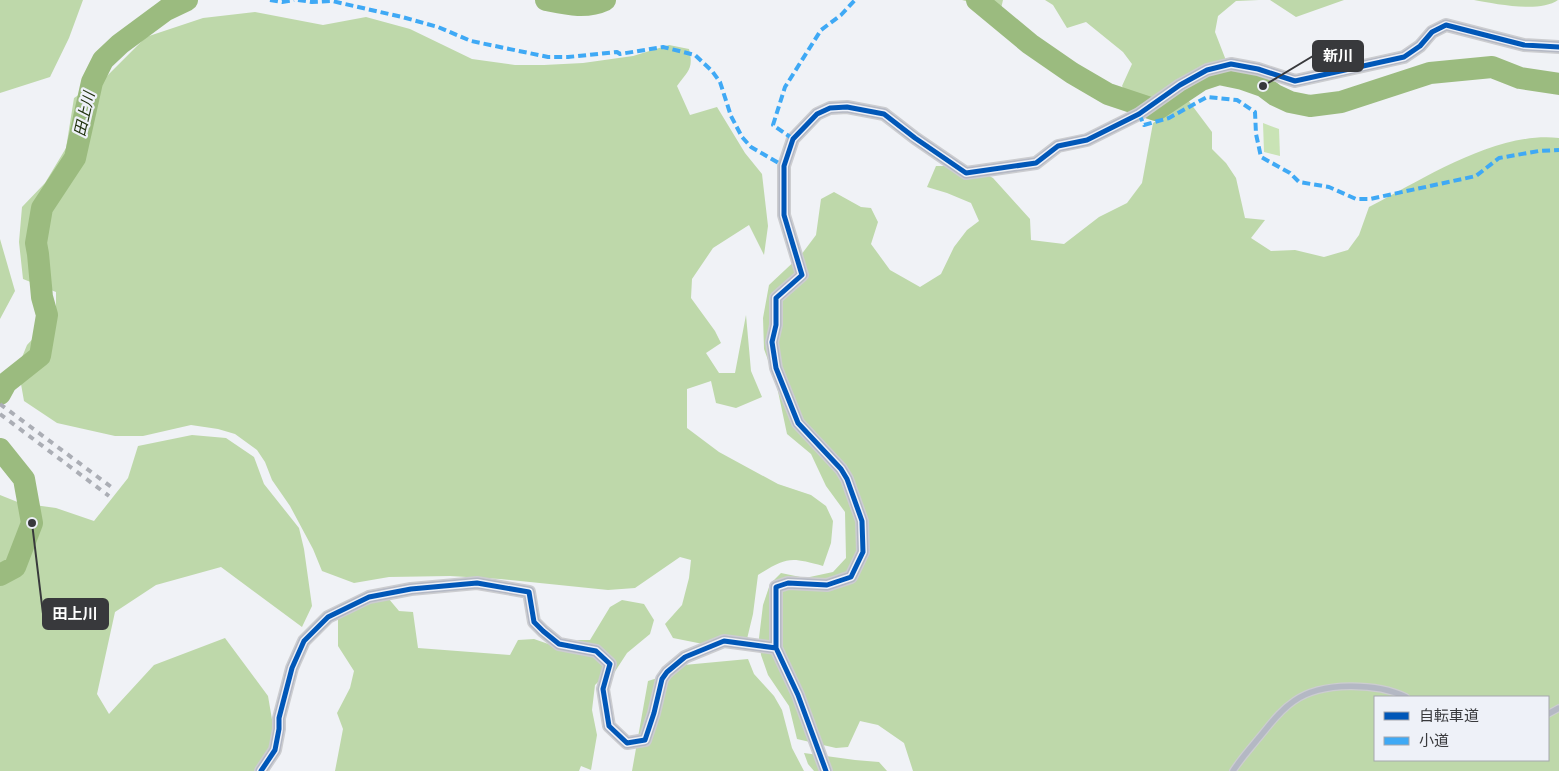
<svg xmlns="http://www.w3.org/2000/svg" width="1559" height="771" viewBox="0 0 1559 771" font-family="'IBM Plex Sans','Noto Sans JP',sans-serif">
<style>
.green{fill:#c9e3b5}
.forest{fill:#bed8aa;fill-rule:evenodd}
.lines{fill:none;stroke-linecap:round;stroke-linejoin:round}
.river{stroke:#9bbb7f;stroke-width:22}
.service-casing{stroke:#cccdd0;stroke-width:8}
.minor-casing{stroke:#cccdd0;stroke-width:14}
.service{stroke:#b4b8c4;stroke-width:5.5}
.minor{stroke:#b4b8c4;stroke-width:11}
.rail{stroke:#abaeb5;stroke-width:4;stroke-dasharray:6 6;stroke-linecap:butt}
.quiet{stroke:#3fa9f5;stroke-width:4;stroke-dasharray:8 4;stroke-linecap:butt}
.cycleway-casing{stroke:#eef1f8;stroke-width:8}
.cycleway{stroke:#0057b8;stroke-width:5}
.labels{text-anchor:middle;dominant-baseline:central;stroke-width:4.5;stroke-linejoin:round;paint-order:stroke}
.water-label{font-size:15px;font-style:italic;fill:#21320e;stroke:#eef1f8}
.leader{fill:none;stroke:#38393c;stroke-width:2}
.callout-dot{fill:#38393c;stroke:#eef1f8;stroke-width:2}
.callout{fill:#38393c;stroke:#38393c;stroke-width:2}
.callout-label{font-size:15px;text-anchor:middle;font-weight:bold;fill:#fff}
</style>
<rect width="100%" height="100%" fill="#f0f2f6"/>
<path class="green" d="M 1263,123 L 1279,129 L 1280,156 L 1264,152 Z"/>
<path class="forest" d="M 0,0 L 83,0 L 69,38 L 50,77 L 0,93 Z
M 962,0 L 1003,0 L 999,17 L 972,3 Z
M 1045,0 L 1259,0 L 1236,1 L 1218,16 L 1215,32 L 1227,63 L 1155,104 L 1135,106 L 1122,86 L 1132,64 L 1123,52 L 1086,22 L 1067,28 L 1053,5 Z
M 1270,0 L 1344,0 L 1296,17 Z
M 1474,0 L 1558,0 C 1540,13 1496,4 1474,0 Z
M 255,12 L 323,25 L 366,17 L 410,29 L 472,59 L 515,65 L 544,65 L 583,63 L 633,56 L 669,45 L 689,49 C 694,69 688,71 677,86 L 690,115 L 717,107 L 745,153 L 762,174 L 768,226 L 764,255 L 749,225 L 713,248 L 692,279 L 691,298 L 715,331 L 721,343 L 706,353 L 719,373 L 735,373 L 746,315 L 751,371 L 762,397 L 736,408 L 716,403 L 711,381 L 687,389 L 687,428 L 719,452 L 778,484 L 811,495 L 826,506 L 833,521 L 831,543 L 823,566 C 790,557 787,557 758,575 L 753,614 L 747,639 L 713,646 L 673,638 L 665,624 L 682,605 L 689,578 L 691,560 L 680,557 L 635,588 L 608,590 L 500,579 L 450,576 L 389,577 L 354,583 L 322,571 L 313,549 L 290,506 L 272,480 L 265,462 L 257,450 L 235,434 L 218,429 L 191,425 L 143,436 L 115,436 L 57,423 L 24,401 L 18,367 L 27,345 L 56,314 L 56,292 L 23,279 L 19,242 L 22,207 L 45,183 L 66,148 L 74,98 L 105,78 L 146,37 L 203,18 Z
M 1188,100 L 1212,132 L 1212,149 L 1226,163 L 1236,178 L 1245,218 L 1265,220 L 1251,238 L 1271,251 L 1295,250 L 1324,257 L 1348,250 L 1359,235 L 1369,207 C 1424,179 1496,131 1559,138 L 1559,771 L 913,771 L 904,743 L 878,725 L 860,721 L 848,747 L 836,748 L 797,739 L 789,706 L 768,675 L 761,655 L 759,638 L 763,605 L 770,584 L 781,573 L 805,578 L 833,572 L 846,558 L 845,512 L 826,486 L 811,454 L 787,434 L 776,382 L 764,349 L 763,318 L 769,285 L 801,255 L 816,235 L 821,199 L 834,192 L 861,207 L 871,208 L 878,222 L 871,244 L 890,270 L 920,287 L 941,274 L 954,247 L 967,230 L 979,221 L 971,203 L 947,193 L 927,187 L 936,166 L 959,166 L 980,171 L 993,178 L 1030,219 L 1031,240 L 1064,244 L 1099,217 L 1127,203 L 1142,183 L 1153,123 ZM 1375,697 L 1548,697 L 1548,760 L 1375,760 Z
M 0,239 L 15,291 L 0,319 Z
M 192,435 L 226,438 L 254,457 L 264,484 L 299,528 L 304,549 L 312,606 L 302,627 L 221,567 L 156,585 L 115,612 L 97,694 L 109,714 L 154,665 L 225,638 L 268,696 L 277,749 L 263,771 L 0,771 L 0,495 L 20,503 L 56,508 L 94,521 L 128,478 L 138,446 Z
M 383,592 L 399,611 L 413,612 L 418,648 L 510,655 L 518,640 L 534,639 L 554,646 L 579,640 L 590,640 L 610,607 L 622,600 L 644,604 L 654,620 L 650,634 L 627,653 L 614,673 L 605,675 L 595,685 L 592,710 L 597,735 L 591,770 L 581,766 L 579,771 L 335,771 L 343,729 L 337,713 L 350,688 L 354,671 L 338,646 L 338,613 Z
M 748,659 L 754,674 L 774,696 L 782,710 L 792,748 L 804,771 L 632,771 L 648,681 L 664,676 L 684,665 Z
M 804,753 L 855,760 L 879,762 L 887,771 L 814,771 L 808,764 Z"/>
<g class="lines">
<path class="river" d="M 546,0 C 566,4 586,9 605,0
M 977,0 L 1030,44 L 1072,73 L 1108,94 L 1156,110 L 1201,80 L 1219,74 L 1243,79 L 1263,86 L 1275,95 L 1290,102 L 1310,106 L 1341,102 L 1430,73 L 1492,67 L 1520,78 L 1559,84
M 0,394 L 6,383 L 40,356 L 47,315 L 42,297 L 38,254 L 36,243 L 42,208 L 75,158 L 92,82 L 103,60 L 120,44 L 166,10 L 187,0
M 0,449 L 24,479 L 32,523 L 15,567 L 0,575"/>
<defs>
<path id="service" d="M 1548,714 L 1559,708
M 1233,771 C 1240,760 1249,750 1257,740 C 1269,726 1279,711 1294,701 C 1322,681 1377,683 1406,697"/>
<path id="minor" d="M 261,771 L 275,750 L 279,729 L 279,718 L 292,668 L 304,641 L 328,617 L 369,597 L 411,589 L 477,583 L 529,592 L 534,622 L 543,631 L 559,644 L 596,651 L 610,664 L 603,689 L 609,726 L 627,743 L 645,740 L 654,713 L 662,679 L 667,672 L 685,657 L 724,641 L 776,648
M 826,771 L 798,695 L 776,648 L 776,587 L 788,583 L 827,585 L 851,577 L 863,552 L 862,521 L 847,479 L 841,469 L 798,423 L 776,368 L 772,342 L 776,325 L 776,298 L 802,275 L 784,215 L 784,166 L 793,139 L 817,114 L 830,108 L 847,107 L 884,114 L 915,138 L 966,173 L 1036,163 L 1058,146 L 1087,140 L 1139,114 L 1180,85 L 1207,70 L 1231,64 L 1258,69 L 1295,81 L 1404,57 L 1420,46 L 1432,32 L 1446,25 L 1524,45 L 1559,47"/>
</defs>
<use href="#service" class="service-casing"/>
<use href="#minor" class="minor-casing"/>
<use href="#service" class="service"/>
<use href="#minor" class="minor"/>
<path class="rail" d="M 0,404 L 114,489
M 0,414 L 109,496"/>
<path class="quiet" d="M 270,0 L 282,2 L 294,0
M 298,0 L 312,2 L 332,1 L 402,17 L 438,27 L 471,41 L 548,57 L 568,57 L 617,52 L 620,54 L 663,47 L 695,55 L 712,71 L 720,82 L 731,116 L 742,137 L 751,147 L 784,166
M 1139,114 L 1144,125 L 1169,118 L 1207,97 L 1237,100 L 1255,112 L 1256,134 L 1261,157 L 1290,173 L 1299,182 L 1329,187 L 1356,199 L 1370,199 L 1476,176 L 1499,158 L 1539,151 L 1559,150
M 793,139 L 773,125 L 785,87 L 821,30 L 841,15 L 855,0"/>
<defs>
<path id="cycleway" d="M 261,771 L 275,750 L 279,729 L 279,718 L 292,668 L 304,641 L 328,617 L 369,597 L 411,589 L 477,583 L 529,592 L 534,622 L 543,631 L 559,644 L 596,651 L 610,664 L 603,689 L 609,726 L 627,743 L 645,740 L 654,713 L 662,679 L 667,672 L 685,657 L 724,641 L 776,648
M 826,771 L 798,695 L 776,648 L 776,587 L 788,583 L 827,585 L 851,577 L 863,552 L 862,521 L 847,479 L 841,469 L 798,423 L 776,368 L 772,342 L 776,325 L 776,298 L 802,275 L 784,215 L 784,166 L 793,139 L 817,114 L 830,108 L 847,107 L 884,114 L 915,138 L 966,173 L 1036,163 L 1058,146 L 1087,140 L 1139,114 L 1180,85 L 1207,70 L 1231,64 L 1258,69 L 1295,81 L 1404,57 L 1420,46 L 1432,32 L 1446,25 L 1524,45 L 1559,47"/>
</defs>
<use href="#cycleway" class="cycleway-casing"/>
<use href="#cycleway" class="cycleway"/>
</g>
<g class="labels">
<g class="water-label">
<text transform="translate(84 114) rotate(-77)">田上川</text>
</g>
</g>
<path class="leader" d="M1263 86L1313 56M32 523L43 614"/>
<g class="callout-dot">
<circle cx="1263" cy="86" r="5"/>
<circle cx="32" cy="523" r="5"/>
</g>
<g class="callout">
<rect x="1313" y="41" width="50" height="30" rx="5"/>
<rect x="43" y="599" width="65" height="30" rx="5"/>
</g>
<g class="callout-label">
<text x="1338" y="61">新川</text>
<text x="75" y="619">田上川</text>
</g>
<rect x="1374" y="696" width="175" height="65" fill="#eef1f8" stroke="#a5a7ad"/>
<rect x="1384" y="712" width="25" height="8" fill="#0057b8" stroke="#a5a7ad"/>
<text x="1419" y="721" font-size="15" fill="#38393c">自転車道</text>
<rect x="1384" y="737" width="25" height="8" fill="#3fa9f5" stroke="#a5a7ad"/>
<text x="1419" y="746" font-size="15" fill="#38393c">小道</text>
</svg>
